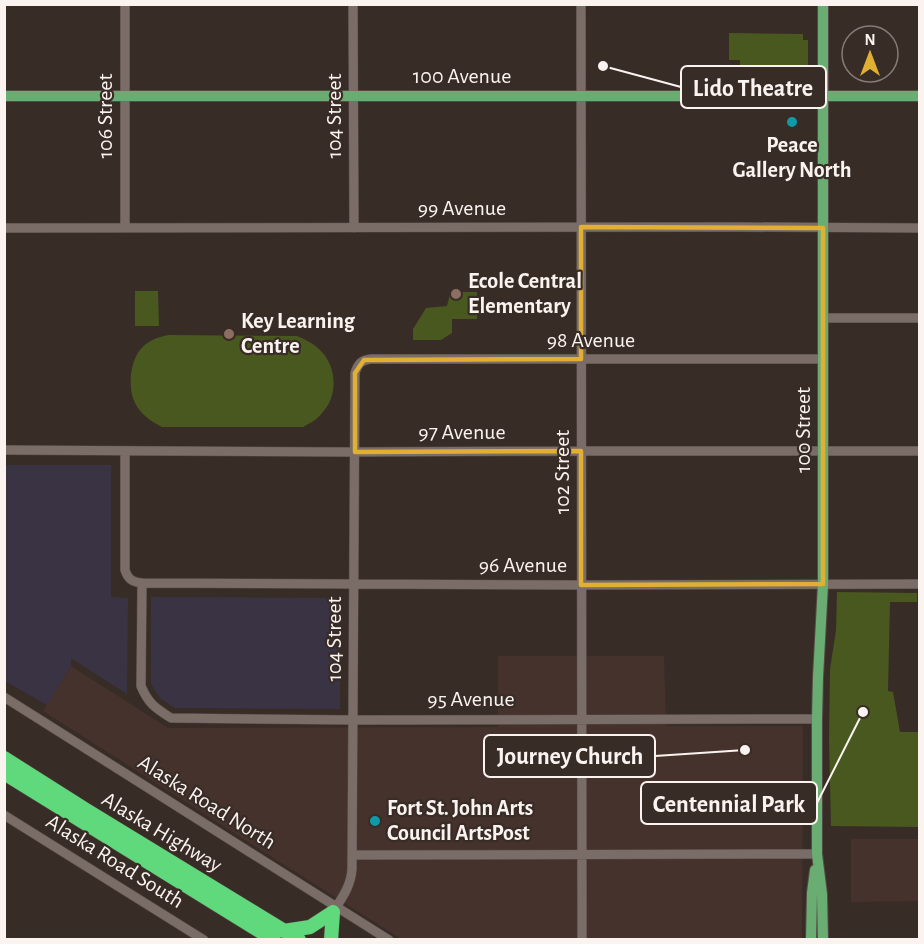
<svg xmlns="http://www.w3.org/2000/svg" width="924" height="944" viewBox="0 0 924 944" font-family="'Alegreya Sans',sans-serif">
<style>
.commercial{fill:#45322c}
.industrial{fill:#3a3344}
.green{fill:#49581f}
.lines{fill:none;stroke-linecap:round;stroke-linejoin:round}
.minor-casing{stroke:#544a46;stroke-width:10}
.major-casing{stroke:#544a46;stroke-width:12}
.highway-casing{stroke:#544a46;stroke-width:15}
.minor{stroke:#7a6c66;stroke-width:9}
.major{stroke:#6aad73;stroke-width:10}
.highway{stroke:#60d87c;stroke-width:14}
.marked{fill:none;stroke:#e1af34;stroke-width:4.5;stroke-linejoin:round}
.culture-dot{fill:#0f9aa8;stroke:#382c27;stroke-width:2}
.education-dot{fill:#8d6e63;stroke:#382c27;stroke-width:2}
.labels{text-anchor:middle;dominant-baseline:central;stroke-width:4.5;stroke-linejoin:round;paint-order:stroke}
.street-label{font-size:22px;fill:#fbf3ef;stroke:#382c27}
.poi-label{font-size:22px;font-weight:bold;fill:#fbf3ef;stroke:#382c27;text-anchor:start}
.leader{fill:none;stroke:#fbf3ef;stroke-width:2}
.callout-dot{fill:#fbf3ef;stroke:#382c27;stroke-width:2}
.callout{fill:#382c27;stroke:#fbf3ef;stroke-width:2}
.callout-label{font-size:24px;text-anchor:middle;font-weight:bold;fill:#fbf3ef}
</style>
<rect width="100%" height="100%" fill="#382c27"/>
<path class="commercial" d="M 498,656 L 664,656 L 666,726 L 803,726 L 802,939 L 401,939 L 43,711 L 71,666 L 168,728 L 498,727 Z
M 851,839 L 919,839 L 919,901 L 851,902 Z"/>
<path class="industrial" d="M 5,465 L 111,465 L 111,597 L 128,598 L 127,694 L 71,658 L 71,666 L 47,705 L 5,681 Z
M 151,597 L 340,598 L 340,709 L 175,708 L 160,698 L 151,684 Z"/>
<path class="green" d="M 729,33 L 803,34 L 803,40 L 808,40 L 808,82 L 740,83 L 740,60 L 729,60 Z
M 135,291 L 158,291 L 159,326 L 135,326 Z
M 454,292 L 477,292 L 477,319 L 452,319 L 452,333 L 441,340 L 413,340 L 413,329 L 426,308 L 447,306 L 450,294 Z
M 169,335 L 297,336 C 306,340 315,344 322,352 C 337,368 338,397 322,413 C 317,420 310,423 303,427 L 162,427 C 151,421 141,415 135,403 C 131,395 130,384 131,375 C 134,351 145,339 169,335 Z
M 837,592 L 917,593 L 917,602 L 890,602 L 888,691 L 893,692 L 900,732 L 919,732 L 919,827 L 831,826 L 829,740 L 830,669 L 836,630 Z"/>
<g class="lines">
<defs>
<path id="minor" d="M 353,4 L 354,228
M 581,4 L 582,940
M 4,228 L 740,227 L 920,228
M 125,228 L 125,4
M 823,318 L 920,318
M 4,450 L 348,452 L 581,451 L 920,451
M 125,451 L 125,570 C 128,579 132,582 142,583 L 581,585 L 920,584
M 142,583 L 141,686 C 148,703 155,708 171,718 L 353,720 L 817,719
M 4,697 L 389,940
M 4,815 L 204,940
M 353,855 L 817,854
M 333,912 C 342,898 351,886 352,869 L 355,373 C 358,363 362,360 371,359 L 823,359"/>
<path id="major" d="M 4,96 L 920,96
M 811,940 L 812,893 L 815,870
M 823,940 L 822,894 L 817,854 L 817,719 L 818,677 L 823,584 L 823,4"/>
<path id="highway" d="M 4,758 L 86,810 L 299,940
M 4,773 L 274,940
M 284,931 L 310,927 L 333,912
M 331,940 L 333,912"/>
</defs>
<use href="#minor" class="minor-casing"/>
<use href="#major" class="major-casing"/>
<use href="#highway" class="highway-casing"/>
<use href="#minor" class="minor"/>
<use href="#major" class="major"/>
<use href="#highway" class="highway"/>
</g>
<path class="marked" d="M 581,227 L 823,228 L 823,584 L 581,585 L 581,451 L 355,452 L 355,373 L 364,360 L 581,359 Z"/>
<g class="culture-dot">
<circle cx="792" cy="122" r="6"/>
<circle cx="375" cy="821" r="6"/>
</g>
<g class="education-dot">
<circle cx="456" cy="294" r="6"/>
<circle cx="229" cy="334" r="6"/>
</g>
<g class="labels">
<g class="street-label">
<text x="462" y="76">100 Avenue</text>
<text transform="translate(105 116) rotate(-90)">106 Street</text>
<text transform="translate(334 116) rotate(-90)">104 Street</text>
<text x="462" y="208">99 Avenue</text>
<text x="591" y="340">98 Avenue</text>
<text transform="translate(803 430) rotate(-90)">100 Street</text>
<text x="462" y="432">97 Avenue</text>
<text transform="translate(562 472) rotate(-90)">102 Street</text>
<text x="523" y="565">96 Avenue</text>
<text transform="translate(334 639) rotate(-90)">104 Street</text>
<text x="471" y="699">95 Avenue</text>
<text transform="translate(207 802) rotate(32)">Alaska Road North</text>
<text transform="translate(162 832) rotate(31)">Alaska Highway</text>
<text transform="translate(115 861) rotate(32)">Alaska Road South</text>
</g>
<g class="poi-label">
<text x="792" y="145" text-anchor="middle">Peace<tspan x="792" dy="25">Gallery North</tspan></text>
<text x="468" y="281">Ecole Central<tspan x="468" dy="25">Elementary</tspan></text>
<text x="241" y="321">Key Learning<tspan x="241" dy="25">Centre</tspan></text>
<text x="387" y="808">Fort St. John Arts<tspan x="387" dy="25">Council ArtsPost</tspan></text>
</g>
</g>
<path class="leader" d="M603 66L681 87M745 750L655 756M863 712L817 803"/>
<g class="callout-dot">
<circle cx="603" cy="66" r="6"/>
<circle cx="745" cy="750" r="6"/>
<circle cx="863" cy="712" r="6"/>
</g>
<g class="callout">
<rect x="681" y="66" width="145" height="42" rx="6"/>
<rect x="484" y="735" width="171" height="42" rx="6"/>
<rect x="641" y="782" width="176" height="42" rx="6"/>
</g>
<g class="callout-label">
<text x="753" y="96">Lido Theatre</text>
<text x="570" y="764">Journey Church</text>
<text x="729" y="812">Centennial Park</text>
</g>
<rect width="924" height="944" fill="none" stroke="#fbf3ef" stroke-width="12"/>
<g transform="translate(870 54)"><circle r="28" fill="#382c27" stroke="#867c77" stroke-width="1.5"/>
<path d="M0-4.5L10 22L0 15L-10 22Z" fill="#e1af34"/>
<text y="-9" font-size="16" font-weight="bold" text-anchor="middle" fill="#fbf3ef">N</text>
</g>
</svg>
